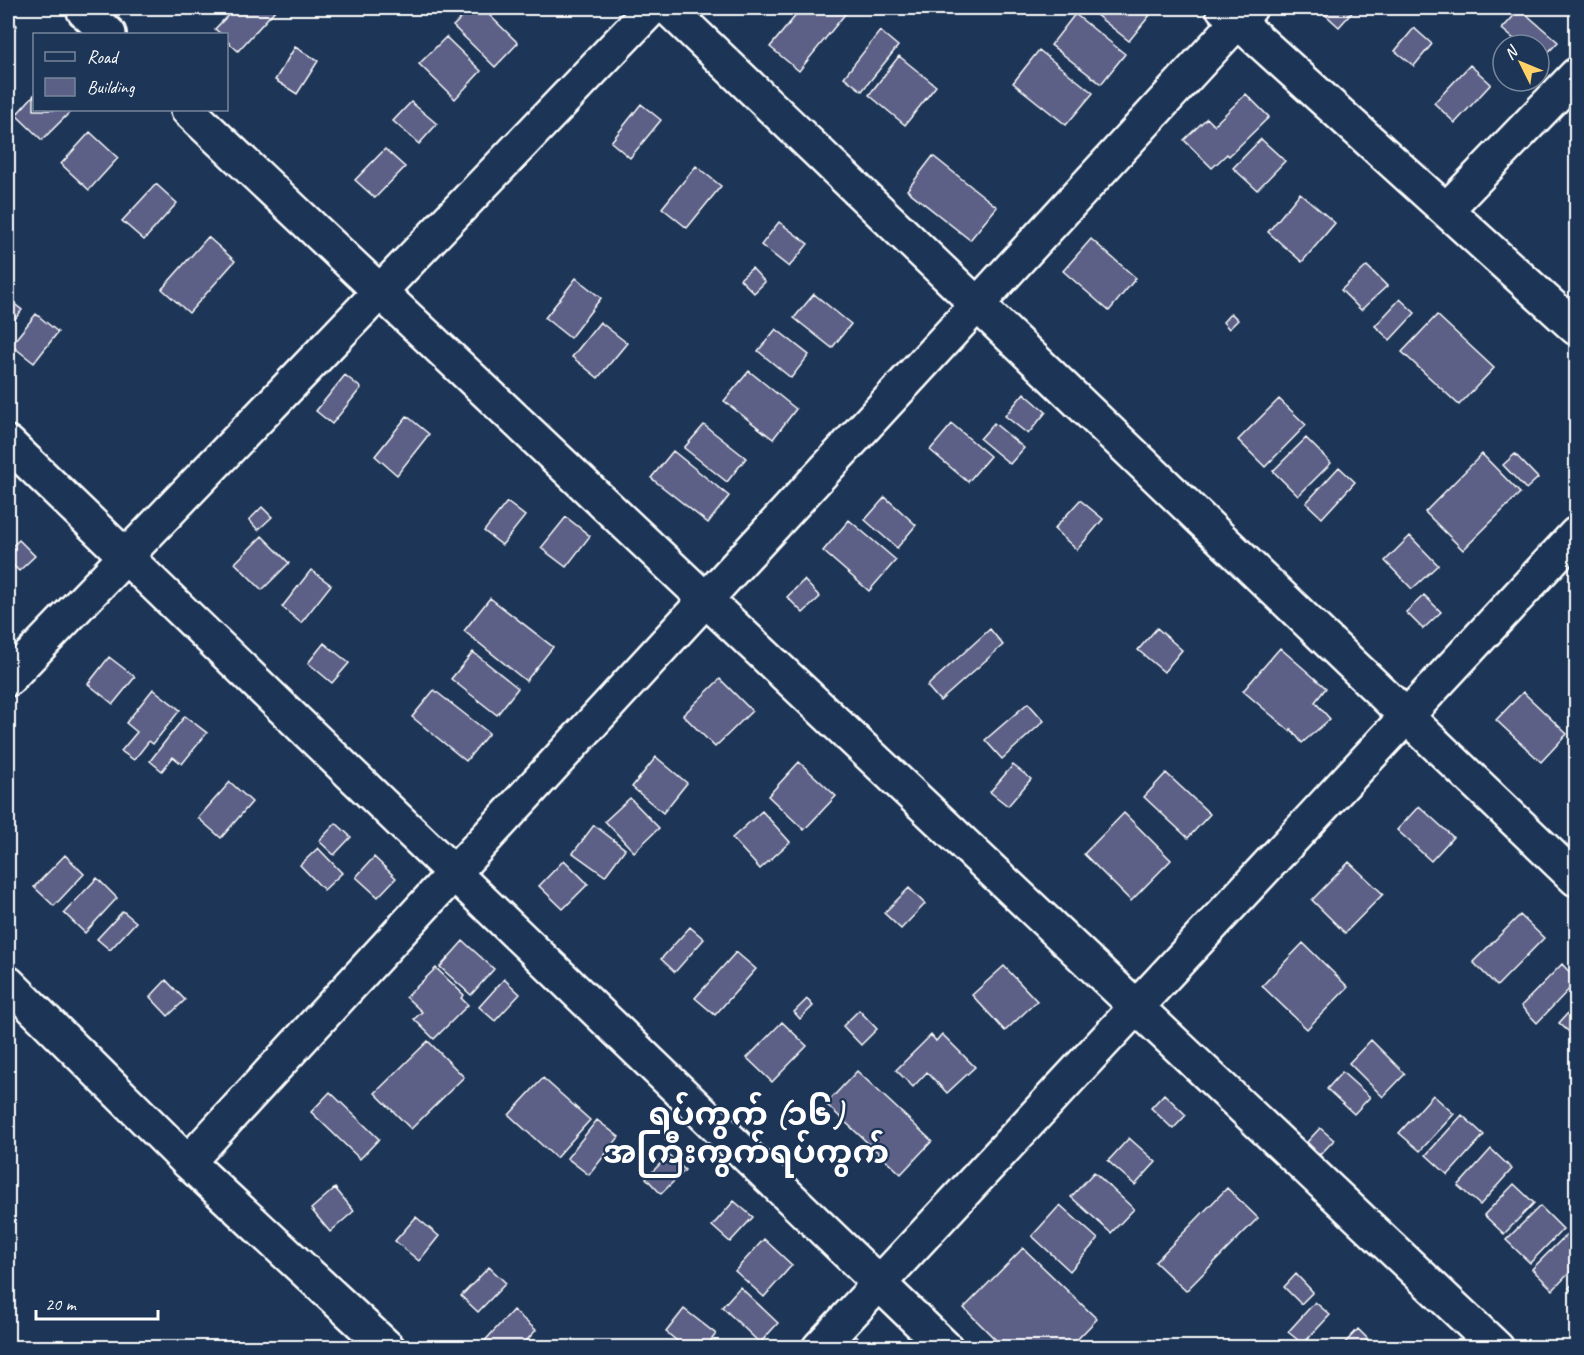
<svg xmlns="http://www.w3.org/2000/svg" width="1584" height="1355" viewBox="0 0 1584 1355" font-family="Caveat,'Noto Sans Myanmar',sans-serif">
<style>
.building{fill:#5b6086;stroke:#fff;stroke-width:1.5}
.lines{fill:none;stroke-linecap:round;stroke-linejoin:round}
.street-casing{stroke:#fff;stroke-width:38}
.street{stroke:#1d3557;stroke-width:33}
.labels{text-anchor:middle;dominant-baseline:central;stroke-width:4.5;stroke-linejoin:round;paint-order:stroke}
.quarter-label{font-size:33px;font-weight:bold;fill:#fff;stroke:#1d3557}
</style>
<rect width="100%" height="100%" fill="#1d3557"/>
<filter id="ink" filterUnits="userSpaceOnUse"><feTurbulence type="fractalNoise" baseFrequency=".0167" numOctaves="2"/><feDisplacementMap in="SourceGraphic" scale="12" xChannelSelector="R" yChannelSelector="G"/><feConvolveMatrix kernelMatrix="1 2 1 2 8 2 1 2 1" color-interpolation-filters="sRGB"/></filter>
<g filter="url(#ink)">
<path class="building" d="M 235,8 L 277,8 L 238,51 L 226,40 L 226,34 L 221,34 L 215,29 Z
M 472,8 L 482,8 L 518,43 L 495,67 L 453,26 Z
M 802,8 L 838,8 L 846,13 L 799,71 L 770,47 Z
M 1091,8 L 1141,8 L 1150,15 L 1129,41 L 1090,10 Z
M 1318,8 L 1356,8 L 1339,27 Z
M 1520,9 L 1558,42 L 1540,61 L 1539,45 L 1521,45 L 1502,29 Z
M 1075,14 L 1125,54 L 1101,84 L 1051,45 Z
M 8,19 L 17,25 L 8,40 Z
M 1414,28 L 1432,44 L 1414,66 L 1395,51 Z
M 880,31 L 898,46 L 862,91 L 844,77 Z
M 446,37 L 481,71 L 455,99 L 419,64 Z
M 295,47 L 318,61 L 297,94 L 275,80 Z
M 1039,50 L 1093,93 L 1066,125 L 1013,83 Z
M 899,56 L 936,86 L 905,125 L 869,95 Z
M 1470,65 L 1491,84 L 1455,123 L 1434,103 Z
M 1246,94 L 1269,117 L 1229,156 L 1227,154 L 1212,168 L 1184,140 L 1207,118 L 1214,125 Z
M 34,95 L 34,110 L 67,110 L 70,112 L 42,140 L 16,115 Z
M 411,102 L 437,124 L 419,144 L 393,121 Z
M 641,104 L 661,120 L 630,158 L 611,142 Z
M 90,132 L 118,158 L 89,190 L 61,164 Z
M 1261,139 L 1285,161 L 1257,190 L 1233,168 Z
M 385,149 L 405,167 L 375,198 L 355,180 Z
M 933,156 L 997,207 L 970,240 L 907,190 Z
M 696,166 L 721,186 L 687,228 L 662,208 Z
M 156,184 L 177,203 L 144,240 L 122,221 Z
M 1300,193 L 1335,223 L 1302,262 L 1268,232 Z
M 779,222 L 808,244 L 789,267 L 761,245 Z
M 208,237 L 235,261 L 189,313 L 162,289 Z
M 1091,239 L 1136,278 L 1109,311 L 1063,271 Z
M 1367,266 L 1387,286 L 1361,310 L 1341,290 Z
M 752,268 L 765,282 L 754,293 L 740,279 Z
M 576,278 L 601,298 L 570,338 L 545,318 Z
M 814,294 L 851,324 L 832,348 L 794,318 Z
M 8,299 L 22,310 L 8,328 Z
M 1400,299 L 1415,313 L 1390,340 L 1375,326 Z
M 1231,313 L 1238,320 L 1229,329 L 1223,322 Z
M 36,314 L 58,332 L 34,363 L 11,345 Z
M 1437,315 L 1494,368 L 1459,405 L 1402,352 Z
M 600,322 L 627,343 L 598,378 L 572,357 Z
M 776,329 L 809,355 L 791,378 L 758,351 Z
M 749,371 L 796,409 L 773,439 L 724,401 Z
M 345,375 L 361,388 L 332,424 L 316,411 Z
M 1024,393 L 1046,412 L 1028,434 L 1005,416 Z
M 1279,399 L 1306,425 L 1265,467 L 1238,440 Z
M 407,416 L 429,434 L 397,475 L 375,456 Z
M 994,423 L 1024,448 L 1010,464 L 980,439 Z
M 952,424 L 990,456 L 968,482 L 930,450 Z
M 704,425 L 746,458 L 727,482 L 684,448 Z
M 1306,438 L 1331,463 L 1298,496 L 1273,471 Z
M 673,451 L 729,496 L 708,523 L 651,478 Z
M 1482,454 L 1520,493 L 1463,550 L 1425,512 Z
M 1515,454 L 1538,478 L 1526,489 L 1503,465 Z
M 1339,467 L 1355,482 L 1322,518 L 1306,503 Z
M 885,497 L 916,525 L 897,548 L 865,520 Z
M 1080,500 L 1103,519 L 1077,550 L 1054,529 Z
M 507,502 L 525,516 L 502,545 L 484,531 Z
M 262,507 L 272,517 L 258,530 L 249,520 Z
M 566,517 L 590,536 L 566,567 L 541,548 Z
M 849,520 L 896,560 L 869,591 L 823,551 Z
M 262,536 L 289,563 L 262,590 L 235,563 Z
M 1410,536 L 1438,565 L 1412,589 L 1385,561 Z
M 19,540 L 35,556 L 19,571 L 8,560 L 8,550 Z
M 311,570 L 331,585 L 301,623 L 282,607 Z
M 804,580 L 820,597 L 803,613 L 787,597 Z
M 1424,595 L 1441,612 L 1423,629 L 1406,612 Z
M 490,598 L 553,647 L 526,681 L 464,631 Z
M 1157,628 L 1182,650 L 1164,672 L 1138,650 Z
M 990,629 L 1003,645 L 940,701 L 927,686 Z
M 324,643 L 349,663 L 332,683 L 308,663 Z
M 1280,648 L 1326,688 L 1315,702 L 1330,719 L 1302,743 L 1291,729 L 1290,731 L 1243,691 Z
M 473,652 L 518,688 L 497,715 L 451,679 Z
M 109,657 L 135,677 L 113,704 L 88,684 Z
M 720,679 L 752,711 L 715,747 L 683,715 Z
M 153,689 L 180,710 L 153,744 L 149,741 L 134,760 L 121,751 L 137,732 L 126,723 Z
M 434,690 L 489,733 L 466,761 L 412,717 Z
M 1523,692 L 1567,734 L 1541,762 L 1496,720 Z
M 1028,703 L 1044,721 L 1002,759 L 985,740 Z
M 185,716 L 207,733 L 182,764 L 173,757 L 162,771 L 150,761 Z
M 656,757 L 687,783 L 663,813 L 632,787 Z
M 799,762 L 836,796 L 804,830 L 768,796 Z
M 1013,765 L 1031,779 L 1008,806 L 990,792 Z
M 1166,773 L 1210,814 L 1188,838 L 1144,797 Z
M 230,782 L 252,802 L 221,838 L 198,818 Z
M 630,798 L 659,828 L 634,852 L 605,821 Z
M 1419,806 L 1453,837 L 1431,861 L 1397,830 Z
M 762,811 L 790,842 L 760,869 L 732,838 Z
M 1124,813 L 1171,860 L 1131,901 L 1084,854 Z
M 336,823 L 351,837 L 334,855 L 319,841 Z
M 594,825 L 625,849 L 605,876 L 573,853 Z
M 318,848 L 342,873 L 324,890 L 300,865 Z
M 65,855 L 84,874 L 54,906 L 34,887 Z
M 374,857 L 396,878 L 378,897 L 356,877 Z
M 564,860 L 588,884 L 563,909 L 539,886 Z
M 1349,862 L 1383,894 L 1345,933 L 1312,900 Z
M 97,878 L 117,898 L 85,933 L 64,913 Z
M 909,888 L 925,904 L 901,929 L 884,913 Z
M 123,911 L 136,922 L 110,950 L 97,939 Z
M 1520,915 L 1544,938 L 1497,986 L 1473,962 Z
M 690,927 L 704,939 L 675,972 L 661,959 Z
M 463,941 L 494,969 L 471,995 L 440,967 Z
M 1303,943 L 1348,987 L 1307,1029 L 1262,986 Z
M 736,952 L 756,969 L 715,1015 L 695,998 Z
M 1562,964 L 1576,979 L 1576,982 L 1537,1023 L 1521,1006 Z
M 1004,966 L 1037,1001 L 1005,1031 L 972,995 Z
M 436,968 L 464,995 L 461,998 L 468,1005 L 434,1039 L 414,1019 L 422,1012 L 406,997 Z
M 504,979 L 520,994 L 495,1021 L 479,1007 Z
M 166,980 L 185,1000 L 168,1016 L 150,997 Z
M 807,999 L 813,1006 L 800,1019 L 794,1012 Z
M 1576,1004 L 1576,1038 L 1559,1023 Z
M 859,1010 L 877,1029 L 861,1045 L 843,1026 Z
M 782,1022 L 807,1046 L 772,1082 L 747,1058 Z
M 942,1034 L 975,1067 L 947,1093 L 927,1072 L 913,1087 L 896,1070 L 931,1035 L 936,1041 Z
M 1371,1040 L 1405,1074 L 1383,1097 L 1349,1063 Z
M 428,1041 L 464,1077 L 411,1129 L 375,1093 Z
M 857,1071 L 932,1141 L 901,1174 L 826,1104 Z
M 1342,1072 L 1370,1097 L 1354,1114 L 1327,1089 Z
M 543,1078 L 590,1120 L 556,1158 L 509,1115 Z
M 330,1092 L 379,1139 L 360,1159 L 311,1112 Z
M 1164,1094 L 1186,1115 L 1173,1129 L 1151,1108 Z
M 1433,1095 L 1454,1114 L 1420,1151 L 1399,1133 Z
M 1462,1115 L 1484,1135 L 1448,1175 L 1426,1155 Z
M 597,1120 L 619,1137 L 589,1175 L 567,1158 Z
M 1320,1128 L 1334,1140 L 1320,1155 L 1307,1142 Z
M 1129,1138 L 1156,1162 L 1135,1185 L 1108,1161 Z
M 1491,1149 L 1512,1169 L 1480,1205 L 1458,1186 Z
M 669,1155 L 685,1170 L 661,1194 L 646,1178 Z
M 1094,1172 L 1134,1209 L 1111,1233 L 1071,1197 Z
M 1514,1184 L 1534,1203 L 1504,1234 L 1484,1215 Z
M 335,1188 L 354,1211 L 330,1232 L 311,1209 Z
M 1227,1188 L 1258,1218 L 1186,1291 L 1155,1262 Z
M 734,1201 L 753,1217 L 730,1242 L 712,1226 Z
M 1060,1205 L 1098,1239 L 1070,1271 L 1032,1236 Z
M 1540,1206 L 1563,1229 L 1530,1263 L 1506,1240 Z
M 416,1217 L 439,1236 L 419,1261 L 395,1241 Z
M 1569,1232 L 1576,1240 L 1576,1266 L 1553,1290 L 1532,1269 Z
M 764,1239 L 792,1265 L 764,1297 L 735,1271 Z
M 1023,1248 L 1097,1319 L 1069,1348 L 1004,1348 L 964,1308 Z
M 489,1267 L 506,1283 L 478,1312 L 461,1296 Z
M 1296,1274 L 1313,1292 L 1301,1304 L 1284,1287 Z
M 1576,1280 L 1576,1296 L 1569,1288 Z
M 740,1287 L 778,1323 L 760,1343 L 722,1307 Z
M 1315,1302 L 1330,1315 L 1303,1344 L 1288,1332 Z
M 684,1309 L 716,1334 L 705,1348 L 686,1348 L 666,1332 Z
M 513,1310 L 536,1330 L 520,1348 L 482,1348 L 480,1346 Z
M 1358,1329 L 1368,1339 L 1360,1348 L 1340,1348 Z
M 856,1336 L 864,1344 L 861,1348 L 852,1348 L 848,1344 Z"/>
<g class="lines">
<defs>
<path id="street" d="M 668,8 L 1576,879
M 1223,8 L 1576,328
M 84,11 L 109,34
M 188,110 L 1497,1348
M 1446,210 L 1576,75
M 8,443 L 946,1348
M 8,679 L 652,8
M 8,983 L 188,1162 L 388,1348
M 188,1162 L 1250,8
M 819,1348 L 1576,534"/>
</defs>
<use href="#street" class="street-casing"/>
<use href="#street" class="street"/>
</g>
</g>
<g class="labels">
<g class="quarter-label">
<text x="746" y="1114">ရပ်ကွက် (၁၆)<tspan x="746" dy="38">အကြီးကွက်ရပ်ကွက်</tspan></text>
</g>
</g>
<rect width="1584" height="1355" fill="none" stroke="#1d3557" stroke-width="30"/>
<rect x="15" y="15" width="1554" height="1325" fill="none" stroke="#fff" stroke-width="2" filter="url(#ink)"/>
<rect x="33" y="33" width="195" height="78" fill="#1d3557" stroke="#77869a" stroke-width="1.5"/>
<rect x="45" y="52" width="30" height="9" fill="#1d3557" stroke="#77869a" stroke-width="1.5"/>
<text x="87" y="63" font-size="18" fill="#ffffff">Road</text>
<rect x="45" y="78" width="30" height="18" fill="#5b6086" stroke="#77869a" stroke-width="1.5"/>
<text x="87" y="93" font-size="18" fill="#ffffff">Building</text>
<g transform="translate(1521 63) rotate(313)"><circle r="28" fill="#1d3557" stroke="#77869a" stroke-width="1.5"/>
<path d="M0-4.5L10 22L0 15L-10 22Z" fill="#ffd166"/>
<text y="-9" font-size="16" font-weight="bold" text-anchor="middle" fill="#ffffff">N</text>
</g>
<path d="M36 1310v9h122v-9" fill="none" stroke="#ffffff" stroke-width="3"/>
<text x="45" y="1310" font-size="18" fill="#ffffff" stroke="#1d3557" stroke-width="4.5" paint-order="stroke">20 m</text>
</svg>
